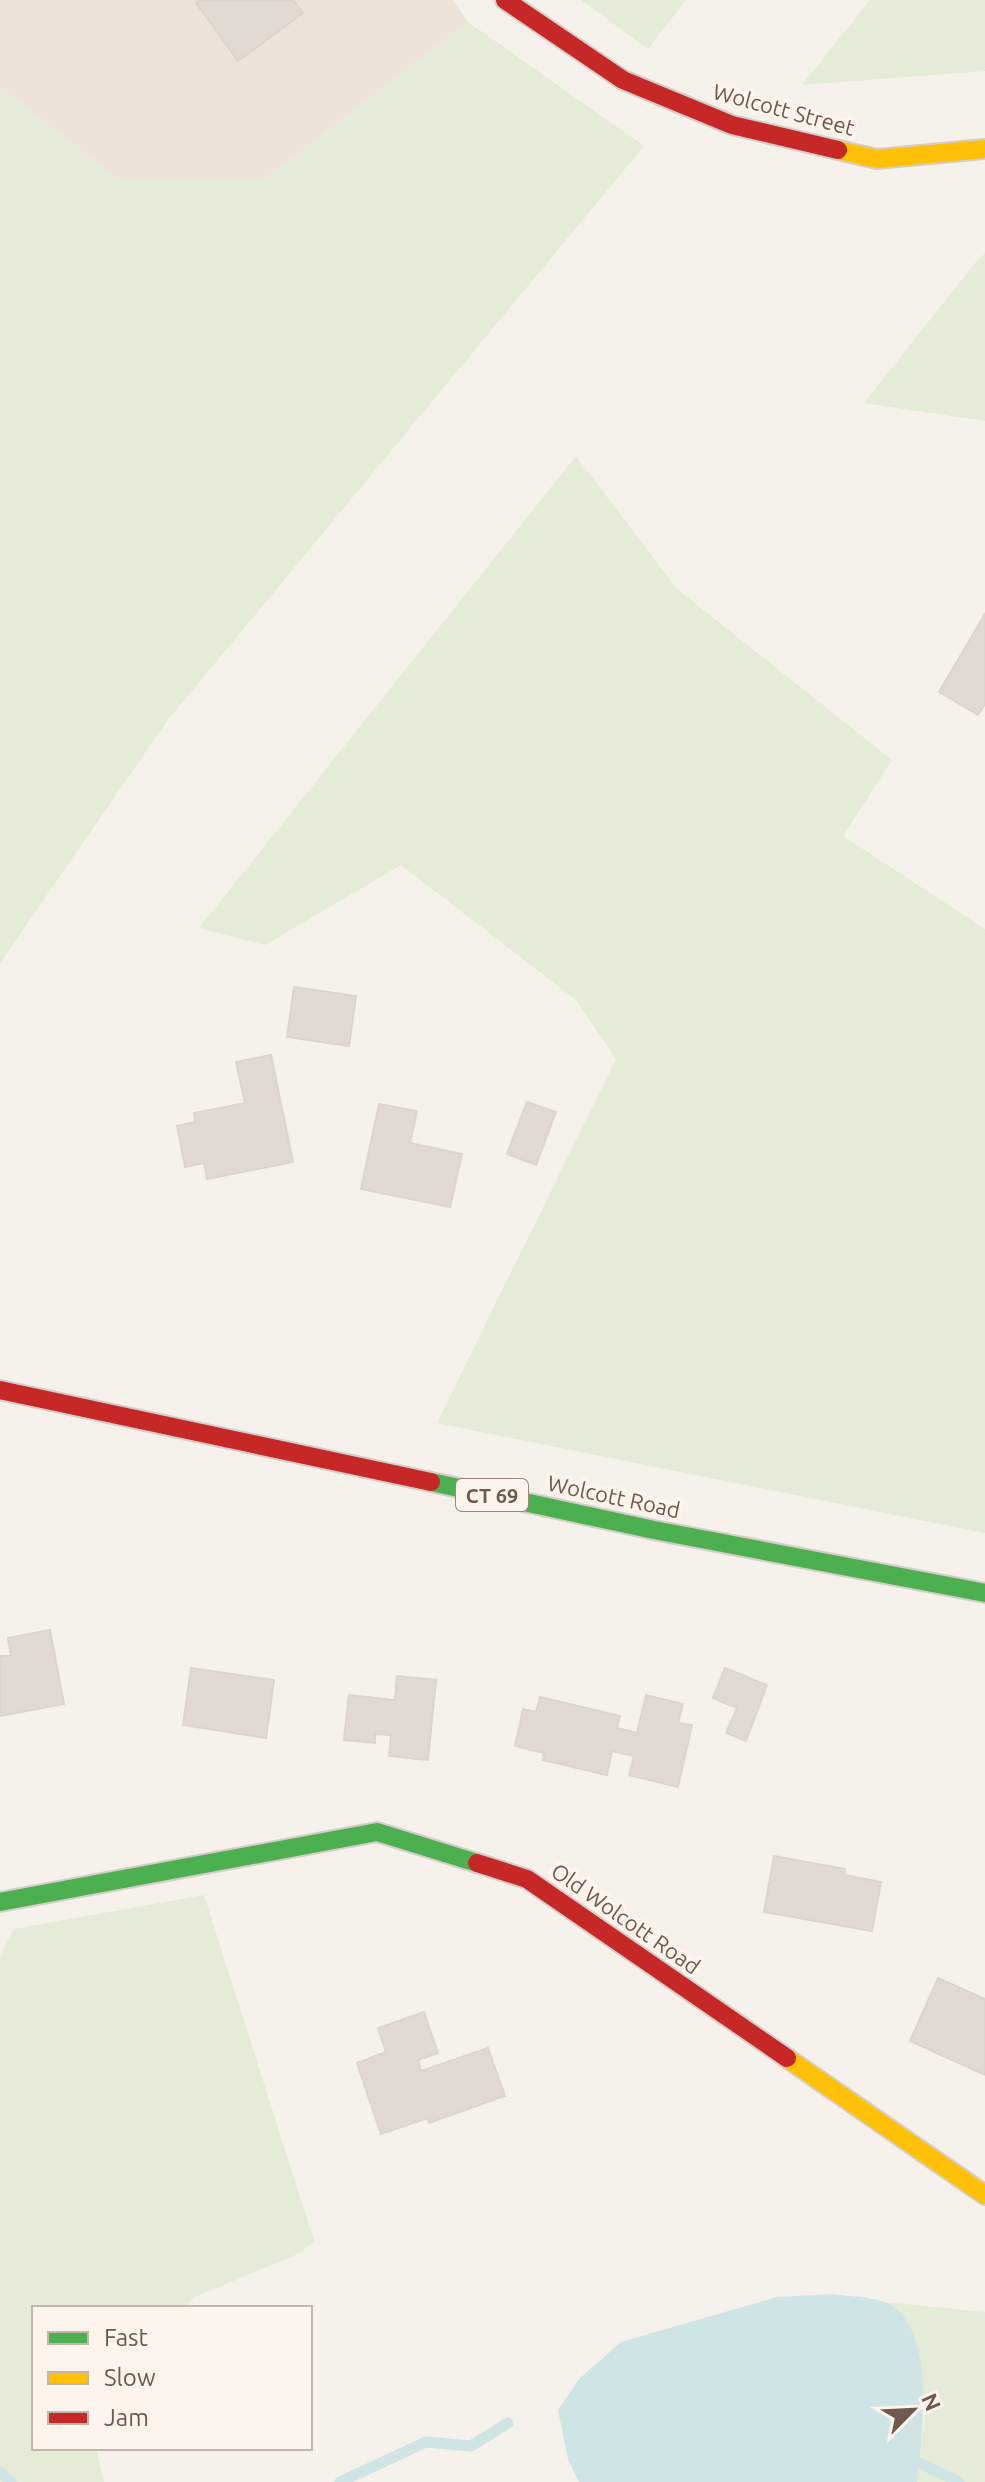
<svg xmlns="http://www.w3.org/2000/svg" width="985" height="2482" viewBox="0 0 985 2482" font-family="Ubuntu,sans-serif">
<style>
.residential{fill:#eee3d9}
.green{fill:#e4ebd7}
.water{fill:#cfe4e4}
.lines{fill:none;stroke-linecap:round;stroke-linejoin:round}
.stream{stroke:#cfe4e4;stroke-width:11}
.building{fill:#e2d9d3;stroke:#ded4ce;stroke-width:2}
.fast-casing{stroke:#d5cdc8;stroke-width:22}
.slow-casing{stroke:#d5cdc8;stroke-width:22}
.jam-casing{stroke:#d5cdc8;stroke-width:22}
.fast{stroke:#4caf50;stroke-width:18}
.slow{stroke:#ffc107;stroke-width:18}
.jam{stroke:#c62828;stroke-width:18}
.labels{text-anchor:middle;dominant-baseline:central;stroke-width:8;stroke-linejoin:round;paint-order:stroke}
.shield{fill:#fdf5ed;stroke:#9a877e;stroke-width:2}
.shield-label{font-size:20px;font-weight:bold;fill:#70584e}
.street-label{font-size:22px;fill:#70584e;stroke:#fdf5ed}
</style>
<rect width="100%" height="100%" fill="#f6f1eb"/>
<path class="residential" d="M 0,0 L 453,0 L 468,22 L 265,179 L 118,179 L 0,87 Z"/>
<path class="green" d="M 581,0 L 686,0 L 648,49 Z
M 870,0 L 985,0 L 985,71 L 802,85 Z
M 468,22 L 644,146 L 167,721 L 0,963 L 0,87 L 118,179 L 265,179 Z
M 985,253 L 985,421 L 864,403 L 975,263 Z
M 576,456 L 677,589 L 892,760 L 843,836 L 985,929 L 985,1533 L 437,1423 L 616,1059 L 576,1000 L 401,865 L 265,945 L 199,928 Z
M 204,1895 L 314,2241 L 300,2253 L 195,2297 L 182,2308 L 34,2308 L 34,2448 L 96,2448 L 104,2482 L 0,2482 L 0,1955 L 14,1929 Z
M 885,2302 L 985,2312 L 985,2482 L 917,2482 L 925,2415 L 904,2319 Z"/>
<path class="water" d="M 834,2294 C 850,2297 869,2296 884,2302 C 938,2322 922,2438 917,2482 L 579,2482 L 568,2459 L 558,2410 L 579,2379 L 621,2342 L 777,2297 Z"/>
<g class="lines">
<path class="stream" d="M 907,2461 L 919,2463 L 959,2482
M 0,2472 L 11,2482
M 340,2482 L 426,2442 L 471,2446 L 508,2423"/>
</g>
<path class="building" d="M 200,0 L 293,0 L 303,13 L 238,61 L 196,3 Z
M 985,614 L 985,704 L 978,715 L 939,692 Z
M 294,987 L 356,996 L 349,1046 L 287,1037 Z
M 271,1055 L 293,1162 L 207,1179 L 204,1163 L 185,1167 L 177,1126 L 195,1122 L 194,1113 L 245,1103 L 236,1062 Z
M 527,1102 L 556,1112 L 536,1165 L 507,1154 Z
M 379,1104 L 417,1111 L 410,1143 L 462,1154 L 450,1207 L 361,1189 Z
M 50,1630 L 64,1704 L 0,1716 L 0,1656 L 11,1656 L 8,1638 Z
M 191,1668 L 274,1680 L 266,1738 L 183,1725 Z
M 725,1668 L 767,1685 L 746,1741 L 726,1733 L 737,1708 L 713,1698 Z
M 397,1676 L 436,1680 L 428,1760 L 389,1756 L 391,1735 L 375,1734 L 375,1743 L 344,1740 L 349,1695 L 395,1700 Z
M 646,1695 L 683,1704 L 678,1723 L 692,1725 L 678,1787 L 629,1775 L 634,1756 L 612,1751 L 607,1775 L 543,1760 L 544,1753 L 515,1746 L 523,1709 L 536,1712 L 540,1697 L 620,1716 L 617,1728 L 637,1733 Z
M 774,1856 L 845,1869 L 844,1875 L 881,1882 L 872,1931 L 764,1912 Z
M 938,1978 L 985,1999 L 985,2075 L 910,2041 Z
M 424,2012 L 438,2053 L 418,2060 L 421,2071 L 488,2048 L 505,2096 L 429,2123 L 428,2118 L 381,2134 L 357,2063 L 386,2052 L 378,2028 Z"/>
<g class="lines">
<defs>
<path id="fast" d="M 431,1482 L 654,1530 L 985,1593
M 0,1902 L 377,1832 L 477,1863"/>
<path id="slow" d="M 838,150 L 877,159 L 985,149
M 787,2058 L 985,2195"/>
<path id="jam" d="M 505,0 L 623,80 L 732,125 L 838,150
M 0,1390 L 431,1482
M 477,1863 L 527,1879 L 787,2058"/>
</defs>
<use href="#fast" class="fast-casing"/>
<use href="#slow" class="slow-casing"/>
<use href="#jam" class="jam-casing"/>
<use href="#fast" class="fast"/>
<use href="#slow" class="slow"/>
<use href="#jam" class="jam"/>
</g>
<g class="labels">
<rect class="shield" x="456" y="1479" width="72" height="32" rx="6"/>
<g class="shield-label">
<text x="492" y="1495">CT 69</text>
</g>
<g class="street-label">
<text transform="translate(784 109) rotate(15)">Wolcott Street</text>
<text transform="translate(614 1496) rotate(12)">Wolcott Road</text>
<text transform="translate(626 1918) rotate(35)">Old Wolcott Road</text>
</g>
</g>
<rect x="32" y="2306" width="280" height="144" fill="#fdf5ed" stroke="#c5b6ad" stroke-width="2"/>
<rect x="48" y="2332" width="40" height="12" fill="#4caf50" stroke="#c5b6ad" stroke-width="2"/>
<text x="104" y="2346" font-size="24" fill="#70584e">Fast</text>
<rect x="48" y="2372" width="40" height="12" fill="#ffc107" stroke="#c5b6ad" stroke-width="2"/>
<text x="104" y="2386" font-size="24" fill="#70584e">Slow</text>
<rect x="48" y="2412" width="40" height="12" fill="#c62828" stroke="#c5b6ad" stroke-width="2"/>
<text x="104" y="2426" font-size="24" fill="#70584e">Jam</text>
<g transform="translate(913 2410) rotate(66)" stroke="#fdf5ed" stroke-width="6" paint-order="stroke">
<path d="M0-6L14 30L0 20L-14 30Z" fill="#70584e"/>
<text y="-12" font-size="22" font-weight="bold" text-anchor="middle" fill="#70584e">N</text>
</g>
</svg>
